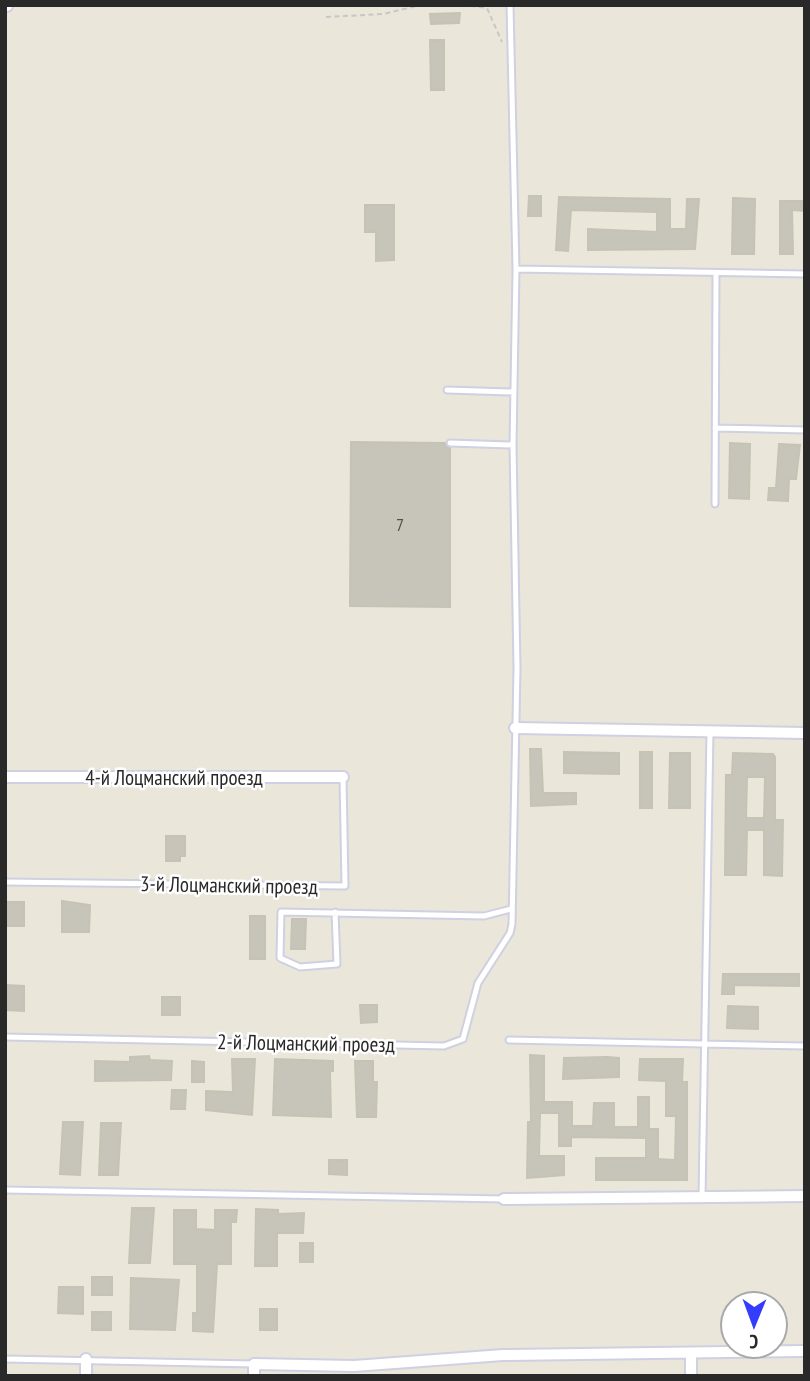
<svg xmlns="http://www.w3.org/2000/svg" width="810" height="1381" viewBox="0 0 810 1381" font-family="'PT Sans Narrow',sans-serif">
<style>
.building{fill:#c7c4b9;stroke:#c7c3b4;stroke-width:2;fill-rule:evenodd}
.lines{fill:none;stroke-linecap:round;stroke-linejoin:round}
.service-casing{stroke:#cfd0e2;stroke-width:9}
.minor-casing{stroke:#cfd0e2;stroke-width:14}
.path{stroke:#c7c7c7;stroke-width:2;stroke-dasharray:5 3.5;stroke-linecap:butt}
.service{stroke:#fff;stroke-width:5}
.minor{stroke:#fff;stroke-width:10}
.labels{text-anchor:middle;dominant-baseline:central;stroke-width:5;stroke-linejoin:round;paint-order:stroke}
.number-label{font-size:18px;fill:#50504d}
.street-label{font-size:21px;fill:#292929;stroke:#fff}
</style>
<rect width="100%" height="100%" fill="#ebe6da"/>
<path class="building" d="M 460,13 L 459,23 L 431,24 L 430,14 Z
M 430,40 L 444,40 L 444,90 L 431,90 Z
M 529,196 L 541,196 L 541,216 L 528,216 Z
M 559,197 L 670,199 L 670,229 L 686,229 L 687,199 L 699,199 L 695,249 L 588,250 L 588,229 L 657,232 L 657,212 L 571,210 L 568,251 L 556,250 Z
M 733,198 L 755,199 L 754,254 L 732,254 Z
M 780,201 L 805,201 L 805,211 L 792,210 L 793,254 L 780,254 Z
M 365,205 L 394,205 L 394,260 L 376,261 L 376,232 L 365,232 Z
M 351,442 L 445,443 L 450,448 L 450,607 L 350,606 Z
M 730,443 L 750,444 L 749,499 L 729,498 Z
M 779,444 L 800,445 L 796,479 L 789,479 L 788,501 L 768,500 L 769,488 L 776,488 Z
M 530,749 L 541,749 L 543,793 L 576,793 L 576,804 L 531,806 Z
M 564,752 L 619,753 L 619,774 L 564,773 Z
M 640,752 L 652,752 L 652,808 L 640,808 Z
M 670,753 L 690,753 L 690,808 L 669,808 Z
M 733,753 L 773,754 L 775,757 L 775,820 L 783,820 L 782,876 L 764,875 L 764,830 L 747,830 L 746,875 L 725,875 L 726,775 L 732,775 ZM 747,777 L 765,777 L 764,818 L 746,818 Z
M 166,836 L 185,836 L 185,856 L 180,856 L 180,861 L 166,861 Z
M 62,901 L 90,905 L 89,932 L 62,932 Z
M 5,902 L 24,902 L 24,926 L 5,926 Z
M 250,916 L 265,916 L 265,959 L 250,959 Z
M 292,919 L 306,919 L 305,949 L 291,949 Z
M 723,974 L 799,974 L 799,986 L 734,985 L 734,994 L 722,994 Z
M 5,985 L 24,986 L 24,1011 L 5,1010 Z
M 162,997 L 180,997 L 180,1015 L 162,1015 Z
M 360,1005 L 377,1005 L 377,1022 L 361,1023 Z
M 728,1006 L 758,1007 L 758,1029 L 727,1028 Z
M 530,1055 L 544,1056 L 544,1102 L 572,1102 L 572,1126 L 593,1126 L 594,1103 L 614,1103 L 614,1127 L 638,1127 L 638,1097 L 649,1097 L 649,1129 L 658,1129 L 658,1159 L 675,1160 L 676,1116 L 666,1116 L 666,1081 L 639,1080 L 640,1059 L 683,1059 L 682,1082 L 687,1082 L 687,1180 L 596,1180 L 596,1158 L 646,1158 L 646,1138 L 571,1137 L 571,1146 L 559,1146 L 559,1113 L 540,1113 L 539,1156 L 564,1156 L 564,1175 L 527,1178 L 528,1122 L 531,1122 Z
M 149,1056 L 150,1060 L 172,1061 L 171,1080 L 95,1081 L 95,1061 L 130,1062 L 130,1057 Z
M 607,1057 L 619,1058 L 619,1077 L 563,1079 L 564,1058 Z
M 232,1059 L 255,1059 L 252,1115 L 206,1110 L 206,1091 L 233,1092 Z
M 275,1059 L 333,1061 L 333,1071 L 330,1071 L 331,1117 L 273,1115 Z
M 192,1061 L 204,1062 L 204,1082 L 192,1082 Z
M 355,1061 L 373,1061 L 373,1082 L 377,1082 L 376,1117 L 357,1117 Z
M 172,1090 L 186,1090 L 185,1109 L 171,1109 Z
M 63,1122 L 83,1122 L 80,1175 L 60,1174 Z
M 101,1123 L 121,1123 L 118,1175 L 99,1175 Z
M 329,1160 L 347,1160 L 347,1175 L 329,1174 Z
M 132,1208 L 154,1208 L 150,1263 L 129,1263 Z
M 256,1209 L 278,1210 L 278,1214 L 304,1213 L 303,1233 L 277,1233 L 277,1266 L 255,1266 Z
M 174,1210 L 196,1210 L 196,1229 L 215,1230 L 215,1210 L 237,1210 L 236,1222 L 231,1222 L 231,1264 L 217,1264 L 213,1332 L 193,1331 L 193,1313 L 197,1313 L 197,1264 L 174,1264 Z
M 300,1243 L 313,1243 L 313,1262 L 300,1262 Z
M 92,1277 L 112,1277 L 112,1295 L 92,1295 Z
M 131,1278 L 179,1280 L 175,1330 L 130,1329 Z
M 59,1287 L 83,1287 L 83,1314 L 58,1313 Z
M 260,1309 L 277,1309 L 277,1330 L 260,1330 Z
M 92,1312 L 111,1312 L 111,1330 L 92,1330 Z"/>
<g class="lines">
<defs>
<path id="service" d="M 516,269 L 805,274
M 447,390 L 514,392
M 715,428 L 805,430
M 450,443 L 513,445
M 715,504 L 716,273
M 5,882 L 345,886 L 343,777
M 335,912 L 337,964 L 300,967 L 280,958 L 281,912 L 484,916 L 511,909
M 5,1037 L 444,1046 L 463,1039 L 478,983 L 510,933 L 512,924 L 517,668 L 513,445 L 516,269 L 510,5
M 509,1040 L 805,1046
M 5,1190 L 504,1199
M 702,1197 L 710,731
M 5,1359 L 254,1364"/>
<path id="minor" d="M 5,6 L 7,6
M 515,728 L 805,733
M 5,777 L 343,777
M 504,1199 L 805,1196
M 691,1353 L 691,1376
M 86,1376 L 86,1359
M 254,1376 L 254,1364 L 354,1366 L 503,1355 L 805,1351"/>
</defs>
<use href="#service" class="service-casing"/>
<use href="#minor" class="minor-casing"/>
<path class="path" d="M 462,5 L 487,8 L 502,42
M 326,17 L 383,14 L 421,5"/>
<use href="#service" class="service"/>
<use href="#minor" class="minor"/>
</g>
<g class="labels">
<g class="number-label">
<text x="400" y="524">7</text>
</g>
<g class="street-label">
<text x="174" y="777">4-й Лоцманский проезд</text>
<text transform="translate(229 885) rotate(1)">3-й Лоцманский проезд</text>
<text transform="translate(306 1043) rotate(1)">2-й Лоцманский проезд</text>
</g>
</g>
<rect width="810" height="1381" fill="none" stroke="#292929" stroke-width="14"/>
<g transform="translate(754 1325) rotate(181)"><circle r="33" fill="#ffffff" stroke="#a9a9a9" stroke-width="2"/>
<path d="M0-5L12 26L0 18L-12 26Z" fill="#353dfd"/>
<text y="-10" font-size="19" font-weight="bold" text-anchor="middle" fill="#292929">С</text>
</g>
</svg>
